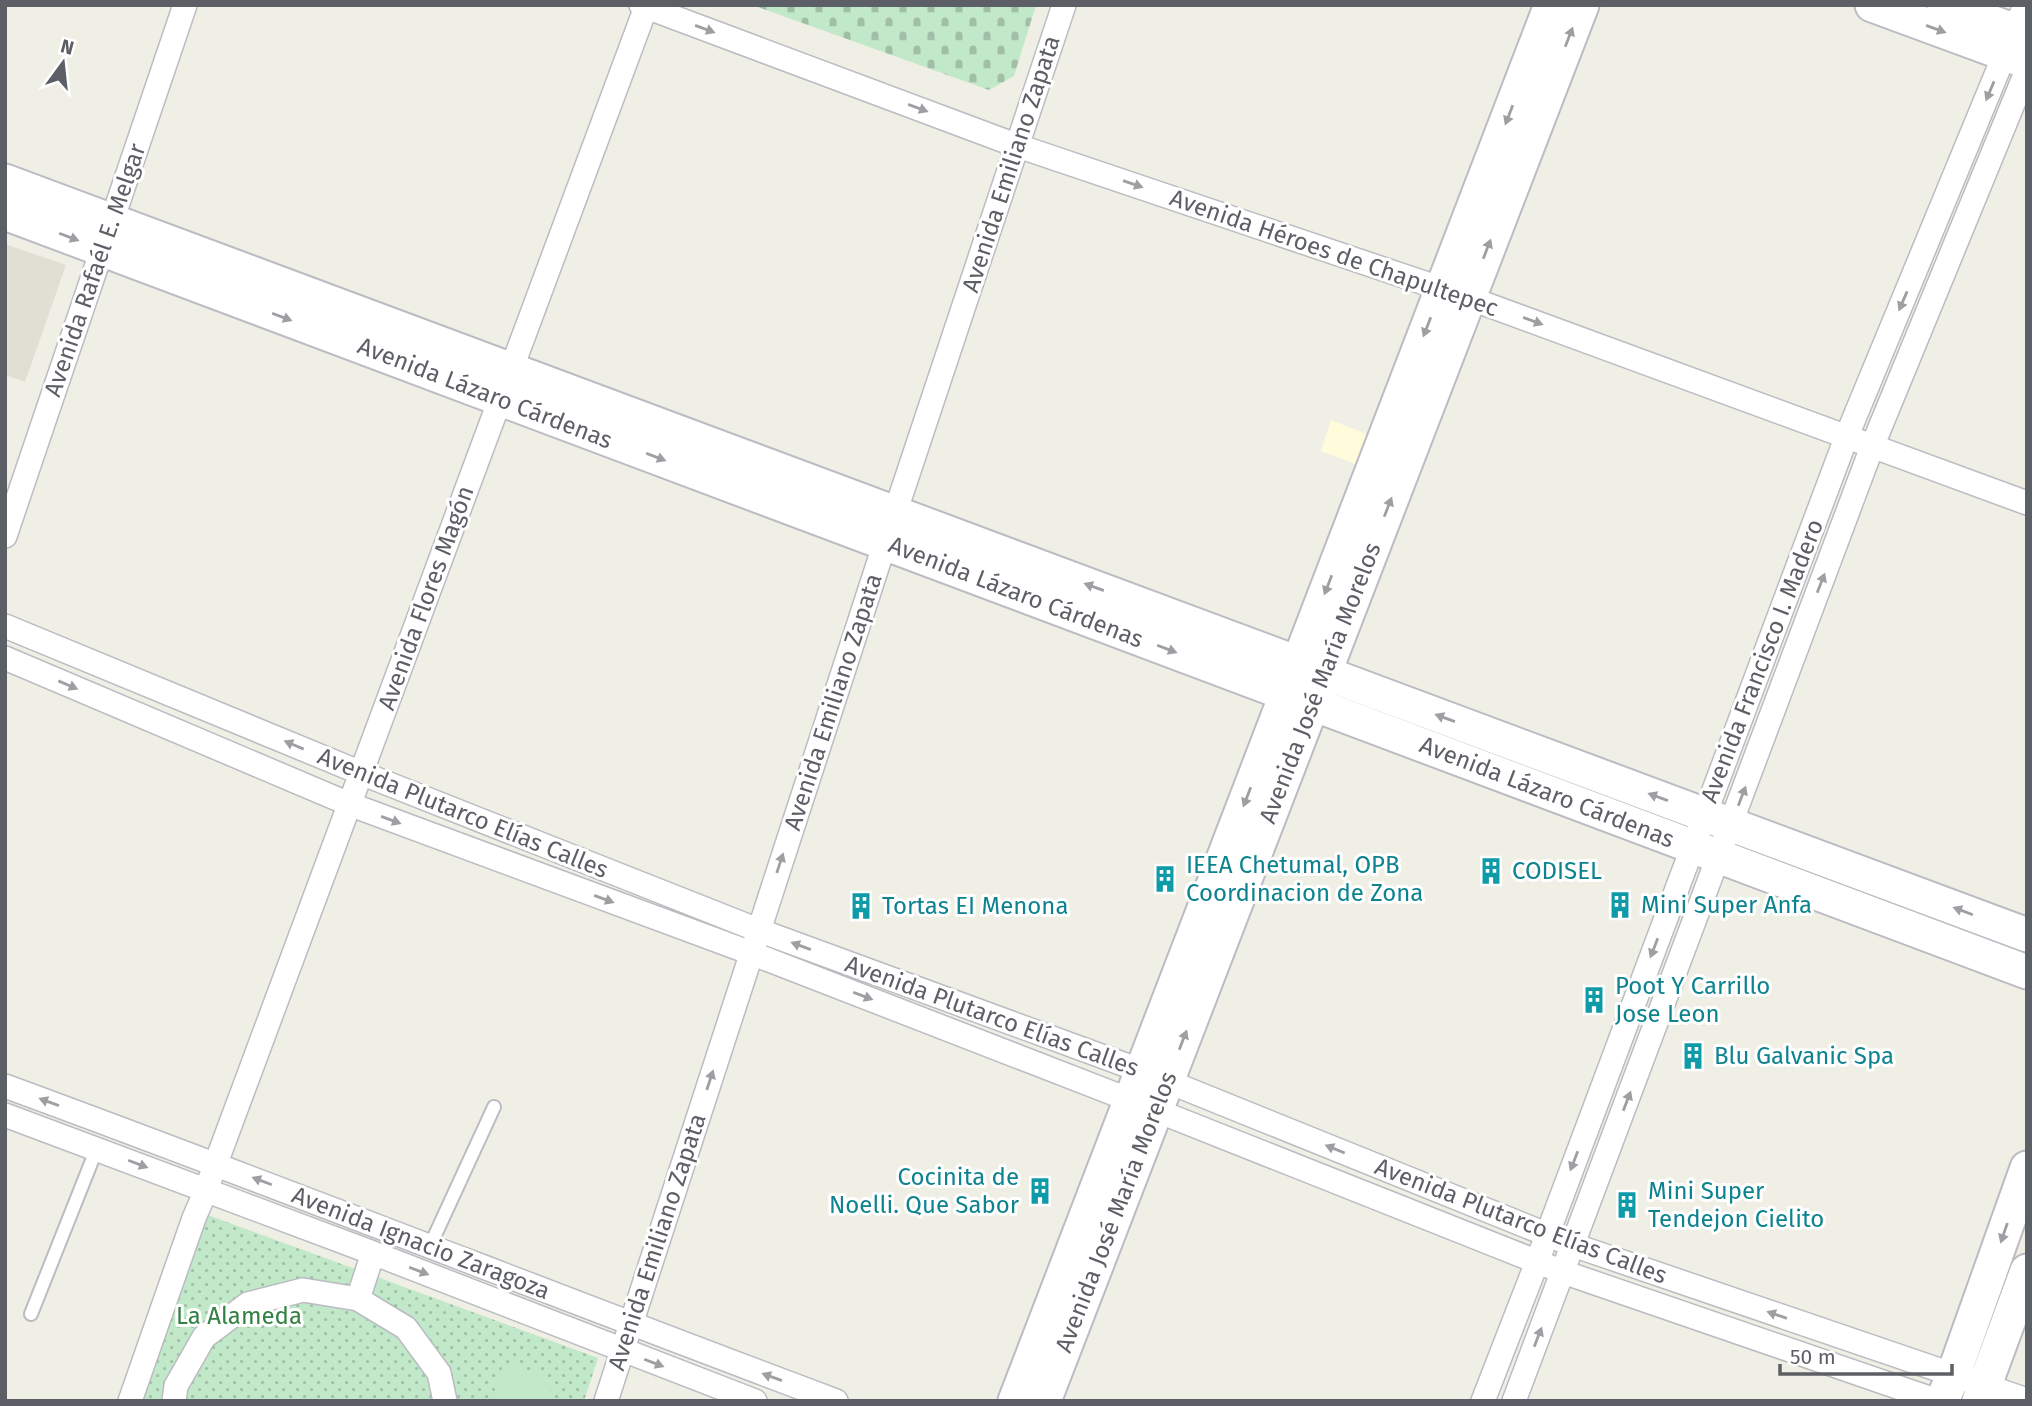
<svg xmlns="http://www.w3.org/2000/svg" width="2032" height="1406" viewBox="0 0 2032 1406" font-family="'Fira Sans',sans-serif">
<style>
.commercial{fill:#fffcdb}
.education{fill:#e0dfd3}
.grass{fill:url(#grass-dots)}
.cemetery{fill:url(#cemetery-stones)}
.garden{fill:#c1e8c8}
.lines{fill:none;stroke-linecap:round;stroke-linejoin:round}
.lane-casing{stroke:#babcc1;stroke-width:16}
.street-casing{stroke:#babcc1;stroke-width:26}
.secondary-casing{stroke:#bbbcc3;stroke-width:37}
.lane{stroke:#fff;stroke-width:12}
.street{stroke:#fff;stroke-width:23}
.secondary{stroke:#fff;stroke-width:33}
.oneway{fill:#9e9fa3}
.labels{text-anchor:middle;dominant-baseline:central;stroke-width:6;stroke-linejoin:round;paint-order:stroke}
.street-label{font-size:24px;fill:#5d5f66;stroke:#fff}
.culture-label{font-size:24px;fill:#0d838f;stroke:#fff;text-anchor:start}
.park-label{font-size:24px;fill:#318142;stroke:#fff}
</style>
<defs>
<pattern id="grass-dots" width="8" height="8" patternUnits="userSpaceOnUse" patternTransform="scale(1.75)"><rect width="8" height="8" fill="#c1e8c8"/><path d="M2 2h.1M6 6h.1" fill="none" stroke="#a0bfa6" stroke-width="1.8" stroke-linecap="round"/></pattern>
<pattern id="cemetery-stones" width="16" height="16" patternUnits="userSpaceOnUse" patternTransform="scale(1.75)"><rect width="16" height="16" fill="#c1e8c8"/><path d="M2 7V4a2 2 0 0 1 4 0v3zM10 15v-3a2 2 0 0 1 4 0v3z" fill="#a0bfa6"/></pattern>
</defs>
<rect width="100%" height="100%" fill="#f0efe5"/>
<path class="commercial" d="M 1331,420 L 1371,436 L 1361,466 L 1321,451 Z"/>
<path class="education" d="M 5,244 L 66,265 L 25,382 L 5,375 Z"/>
<path class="grass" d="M 186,1207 L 598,1358 L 584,1401 L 123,1401 Z"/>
<path class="cemetery" d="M 752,5 L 1036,5 L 1014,76 L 989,90 Z"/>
<path class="garden" d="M 504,1363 L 554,1380 L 547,1401 L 491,1401 Z"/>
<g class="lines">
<defs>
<path id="lane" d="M 430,1246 L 494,1107
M 31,1314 L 97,1148"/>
<path id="street" d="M 641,5 L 1018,146 L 1469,298 L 2027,503
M 5,536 L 185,5
M 5,626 L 361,773 L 758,930 L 1142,1071 L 1573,1245 L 2027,1400
M 5,658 L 349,804 L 751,953 L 1130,1100 L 1563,1272 L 1938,1401
M 5,1086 C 283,1188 558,1297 836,1401
M 5,1115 L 373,1253 L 755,1401
M 358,1299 L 373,1253
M 130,1401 L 194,1218 L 206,1190 L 646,7
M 174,1401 L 176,1386 L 204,1337 L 248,1304 L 303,1290 L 358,1299 L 406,1328 L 439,1373 L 445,1401
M 606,1401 L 885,543 L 1064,5
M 1483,1401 L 1537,1262 L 1846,438 L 2025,5
M 1514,1401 L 1872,447 L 2027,70"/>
<path id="secondary" d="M 1872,5 L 2027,62
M 1944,5 L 2027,35
M 5,181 L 2027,935
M 5,213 L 2027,972
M 1015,1401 L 1551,5
M 1044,1401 L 1582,5
M 1942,1401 L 1953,1376 L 2027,1168
M 1979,1401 L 2027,1271"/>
</defs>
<use href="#lane" class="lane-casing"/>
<use href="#street" class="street-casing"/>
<use href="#secondary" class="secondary-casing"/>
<use href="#lane" class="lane"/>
<use href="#street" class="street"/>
<use href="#secondary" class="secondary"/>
</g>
<defs><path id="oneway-solid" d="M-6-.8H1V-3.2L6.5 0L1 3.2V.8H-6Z" transform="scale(1.75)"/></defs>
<g class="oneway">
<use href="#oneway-solid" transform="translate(705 29) rotate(20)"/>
<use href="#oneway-solid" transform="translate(1936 29) rotate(20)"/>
<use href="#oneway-solid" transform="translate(1569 37) rotate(-69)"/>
<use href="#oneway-solid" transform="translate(1990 91) rotate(113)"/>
<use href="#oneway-solid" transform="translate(918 108) rotate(20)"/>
<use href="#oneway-solid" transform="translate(1509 115) rotate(111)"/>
<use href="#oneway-solid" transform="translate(1133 184) rotate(19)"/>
<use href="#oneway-solid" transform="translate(69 237) rotate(21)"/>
<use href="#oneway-solid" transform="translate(1487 249) rotate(-69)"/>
<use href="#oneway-solid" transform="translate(1903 301) rotate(113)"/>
<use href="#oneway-solid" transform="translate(282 317) rotate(21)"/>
<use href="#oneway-solid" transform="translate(1533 321) rotate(20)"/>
<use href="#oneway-solid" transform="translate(1427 327) rotate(111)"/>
<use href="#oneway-solid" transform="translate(656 457) rotate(21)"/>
<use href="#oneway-solid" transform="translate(1388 507) rotate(-69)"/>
<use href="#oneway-solid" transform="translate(1821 583) rotate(-69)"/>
<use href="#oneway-solid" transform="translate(1328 585) rotate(111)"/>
<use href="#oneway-solid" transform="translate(1094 587) rotate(-160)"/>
<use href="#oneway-solid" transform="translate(1167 649) rotate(21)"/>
<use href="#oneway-solid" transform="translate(68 685) rotate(23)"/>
<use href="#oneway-solid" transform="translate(1445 718) rotate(-160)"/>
<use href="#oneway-solid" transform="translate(294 745) rotate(-157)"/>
<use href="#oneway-solid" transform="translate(1742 796) rotate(-69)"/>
<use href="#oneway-solid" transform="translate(1247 797) rotate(111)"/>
<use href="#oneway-solid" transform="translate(1658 797) rotate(-160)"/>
<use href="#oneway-solid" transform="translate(391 820) rotate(20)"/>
<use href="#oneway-solid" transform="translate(780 863) rotate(-72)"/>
<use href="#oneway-solid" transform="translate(604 899) rotate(20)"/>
<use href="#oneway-solid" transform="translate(1963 911) rotate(-159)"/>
<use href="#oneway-solid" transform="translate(801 946) rotate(-160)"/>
<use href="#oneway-solid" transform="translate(1654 948) rotate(111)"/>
<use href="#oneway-solid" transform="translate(863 996) rotate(21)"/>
<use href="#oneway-solid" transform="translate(1183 1040) rotate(-69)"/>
<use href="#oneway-solid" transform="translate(710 1080) rotate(-72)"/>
<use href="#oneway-solid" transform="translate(1627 1101) rotate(-69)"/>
<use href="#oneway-solid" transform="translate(49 1102) rotate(-160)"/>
<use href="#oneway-solid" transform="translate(1335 1149) rotate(-158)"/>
<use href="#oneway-solid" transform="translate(1574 1161) rotate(111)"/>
<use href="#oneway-solid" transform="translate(138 1164) rotate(21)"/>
<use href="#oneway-solid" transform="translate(262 1181) rotate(-159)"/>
<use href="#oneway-solid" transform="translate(2004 1233) rotate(109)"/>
<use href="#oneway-solid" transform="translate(419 1271) rotate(21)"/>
<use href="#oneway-solid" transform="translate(1777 1315) rotate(-161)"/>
<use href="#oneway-solid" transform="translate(1538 1337) rotate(-69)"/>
<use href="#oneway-solid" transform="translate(654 1363) rotate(21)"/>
<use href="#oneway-solid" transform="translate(772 1377) rotate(-160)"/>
</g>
<defs>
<symbol id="building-bare" viewBox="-9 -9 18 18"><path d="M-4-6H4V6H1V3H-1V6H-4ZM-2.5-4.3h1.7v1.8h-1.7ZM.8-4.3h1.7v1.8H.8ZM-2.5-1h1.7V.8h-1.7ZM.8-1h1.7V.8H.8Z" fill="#0f9aa8" stroke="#fff" stroke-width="2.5" paint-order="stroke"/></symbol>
</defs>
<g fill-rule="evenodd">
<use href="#building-bare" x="1472" y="852" width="38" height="38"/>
<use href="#building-bare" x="1146" y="860" width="38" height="38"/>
<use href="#building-bare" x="1601" y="886" width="38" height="38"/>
<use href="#building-bare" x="842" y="887" width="38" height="38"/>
<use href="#building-bare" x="1575" y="981" width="38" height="38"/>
<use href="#building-bare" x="1674" y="1037" width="38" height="38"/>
<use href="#building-bare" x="1021" y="1172" width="38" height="38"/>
<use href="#building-bare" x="1608" y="1186" width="38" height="38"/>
</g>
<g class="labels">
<g class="street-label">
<text transform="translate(1011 164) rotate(-72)">Avenida Emiliano Zapata</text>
<text transform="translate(1334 253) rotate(19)">Avenida Héroes de Chapultepec</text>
<text transform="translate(95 270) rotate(-71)">Avenida Rafaél E. Melgar</text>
<text transform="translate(485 393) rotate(21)">Avenida Lázaro Cárdenas</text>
<text transform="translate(1016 592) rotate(21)">Avenida Lázaro Cárdenas</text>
<text transform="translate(426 598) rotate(-70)">Avenida Flores Magón</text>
<text transform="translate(1762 661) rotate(-69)">Avenida Francisco I. Madero</text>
<text transform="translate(1320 683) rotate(-69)">Avenida José María Morelos</text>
<text transform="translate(833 702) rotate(-72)">Avenida Emiliano Zapata</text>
<text transform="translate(1547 792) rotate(21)">Avenida Lázaro Cárdenas</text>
<text transform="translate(463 813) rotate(22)">Avenida Plutarco Elías Calles</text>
<text transform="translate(992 1016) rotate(20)">Avenida Plutarco Elías Calles</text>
<text transform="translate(1116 1212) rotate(-69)">Avenida José María Morelos</text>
<text transform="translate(1521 1221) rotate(21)">Avenida Plutarco Elías Calles</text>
<text transform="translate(657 1242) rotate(-72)">Avenida Emiliano Zapata</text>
<text transform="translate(421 1243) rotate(21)">Avenida Ignacio Zaragoza</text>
</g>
<g class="culture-label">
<text x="1186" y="865">IEEA Chetumal, OPB<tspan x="1186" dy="28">Coordinacion de Zona</tspan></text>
<text x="1512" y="871">CODISEL</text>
<text x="1641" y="905">Mini Super Anfa</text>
<text x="882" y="906">Tortas EI Menona</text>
<text x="1615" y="986">Poot Y Carrillo<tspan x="1615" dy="28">Jose Leon</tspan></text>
<text x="1714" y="1056">Blu Galvanic Spa</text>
<text x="1019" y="1177" text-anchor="end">Cocinita de<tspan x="1019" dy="28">Noelli. Que Sabor</tspan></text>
<text x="1648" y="1191">Mini Super<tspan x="1648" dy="28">Tendejon Cielito</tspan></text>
</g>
<g class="park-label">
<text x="239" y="1316">La Alameda</text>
</g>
</g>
<rect width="2032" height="1406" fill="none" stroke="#5d5f66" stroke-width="14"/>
<g transform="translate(63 63) rotate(15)" stroke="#ffffff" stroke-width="5" paint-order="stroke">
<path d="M0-5L12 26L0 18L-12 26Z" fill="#5d5f66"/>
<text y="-10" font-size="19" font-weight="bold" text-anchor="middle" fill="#5d5f66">N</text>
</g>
<path d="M1780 1364v10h172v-10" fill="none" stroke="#5d5f66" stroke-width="3.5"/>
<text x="1790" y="1364" font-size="21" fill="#5d5f66" stroke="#ffffff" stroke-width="5" paint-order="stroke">50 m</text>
</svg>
